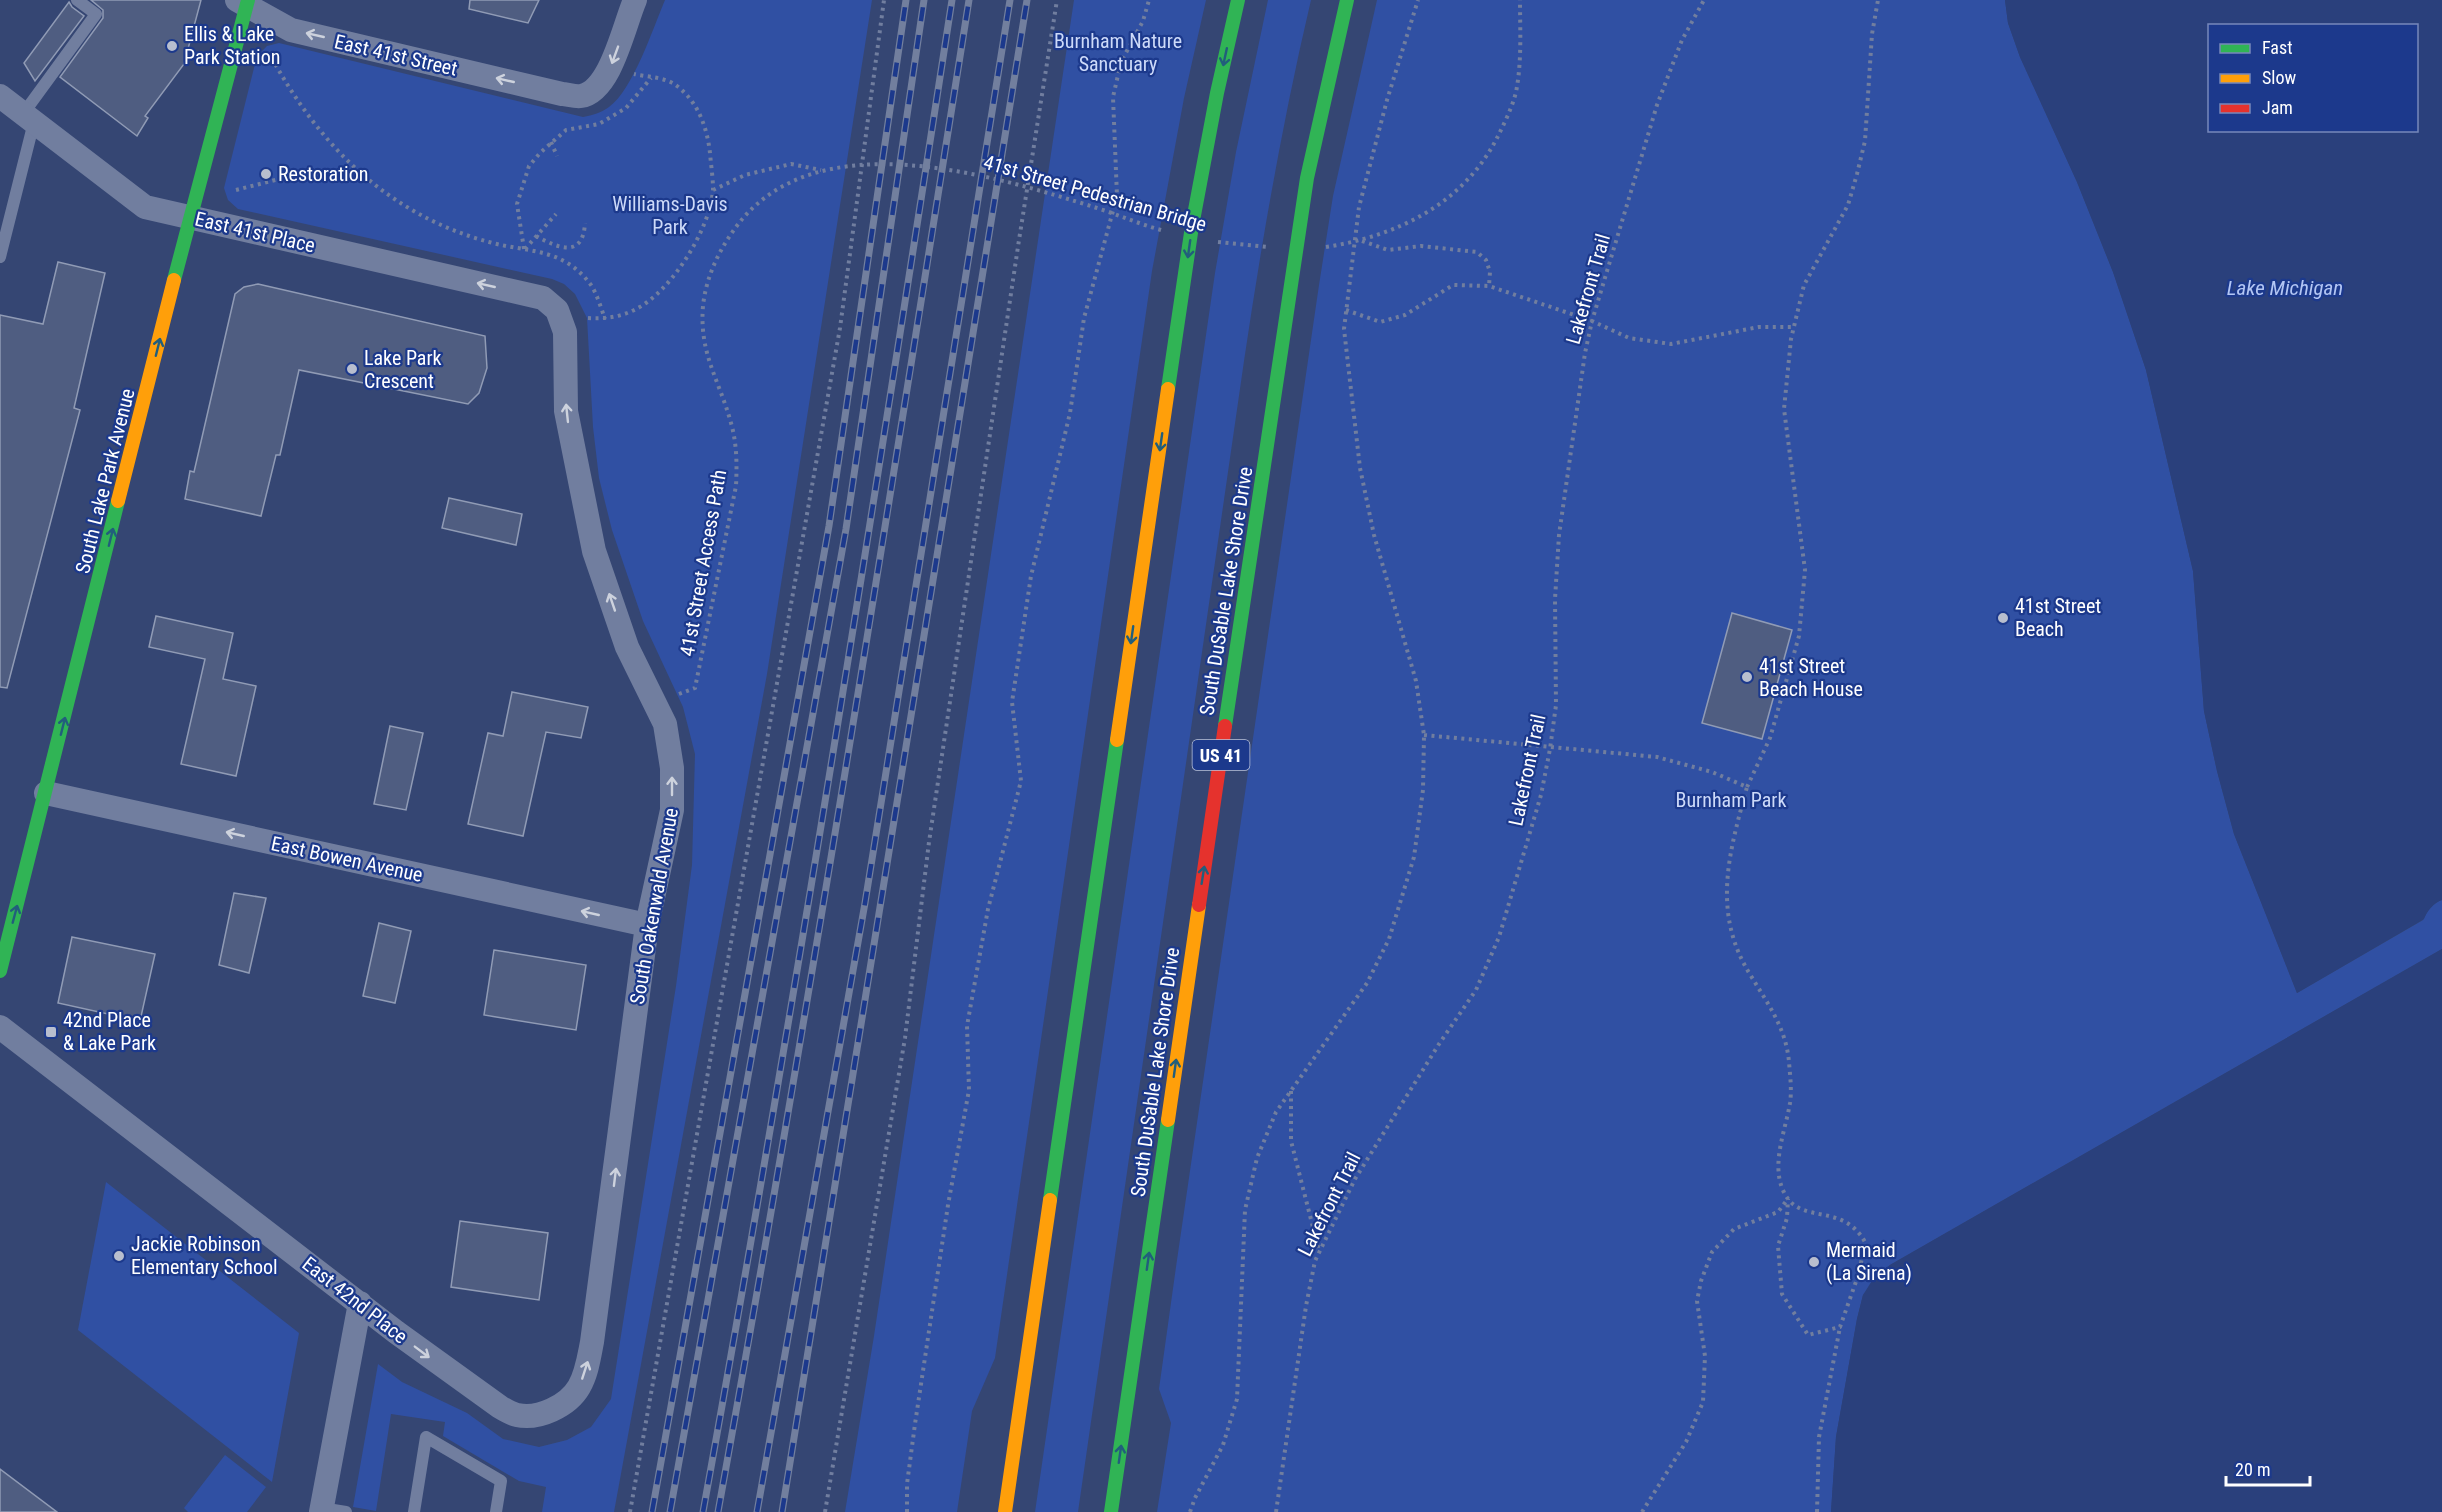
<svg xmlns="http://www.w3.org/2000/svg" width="2442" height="1512" viewBox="0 0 2442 1512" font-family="'Roboto Condensed',sans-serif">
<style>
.green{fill:#3050a3}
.water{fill:#2a407c;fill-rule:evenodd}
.building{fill:#4f5d81;stroke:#909bb5;stroke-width:1.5}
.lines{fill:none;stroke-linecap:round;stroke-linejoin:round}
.path{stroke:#717e9f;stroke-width:4;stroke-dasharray:3 4.5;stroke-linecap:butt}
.lane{stroke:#717e9f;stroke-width:12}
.street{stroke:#717e9f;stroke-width:24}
.fast{stroke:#30b455;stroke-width:14}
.slow{stroke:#ff9f0a;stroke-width:14}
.jam{stroke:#e5322d;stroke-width:14}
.rail-casing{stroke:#727f9e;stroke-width:7}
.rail{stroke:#1c398c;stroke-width:4.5;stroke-dasharray:14;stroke-linecap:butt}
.oneway{stroke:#cdd2dd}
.oneway2{stroke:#225e7c}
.poi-dot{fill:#b8bece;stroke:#1c398c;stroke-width:2}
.labels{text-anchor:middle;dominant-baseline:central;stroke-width:4.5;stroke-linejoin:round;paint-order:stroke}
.shield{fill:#1c398c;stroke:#bbc4dc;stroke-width:1.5}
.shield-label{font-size:18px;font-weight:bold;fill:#fff}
.poi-label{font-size:20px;fill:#fff;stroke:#1c398c;text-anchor:start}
.park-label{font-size:20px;fill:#cddaf9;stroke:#1c398c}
.street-label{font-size:20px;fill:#fff;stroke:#1c398c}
.water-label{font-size:21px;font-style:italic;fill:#b3c6f4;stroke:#1c398c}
</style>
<rect width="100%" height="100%" fill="#354673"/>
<path class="green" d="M 665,0 L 872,0 L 767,674 L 614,1512 L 542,1512 L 546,1487 L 519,1481 L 443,1436 L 445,1422 L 391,1414 L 376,1511 L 353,1507 L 378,1364 L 402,1382 L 467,1413 L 503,1439 L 539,1447 L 567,1440 L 591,1427 L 611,1399 L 676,986 L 692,865 L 695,754 L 683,707 L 643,621 L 612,530 L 599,478 L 593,427 L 587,318 L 575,294 L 564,284 L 552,279 L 238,209 L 228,200 L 224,188 L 257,56 L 267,46 L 279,43 L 583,117 C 593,115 601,113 609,107 C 633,90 653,28 665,0 Z
M 1074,0 L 1206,0 L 1184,98 L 1152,271 L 995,1358 L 972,1411 L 957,1512 L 845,1512 L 874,1336 Z
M 1268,0 L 1311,0 C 1283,119 1262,239 1244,361 L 1078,1512 L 1035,1512 L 1215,273 L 1236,152 Z
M 1377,0 L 2005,0 L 2008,23 L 2020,57 L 2077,182 L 2113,272 L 2146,370 L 2193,571 L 2204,711 L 2217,771 L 2234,834 L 2297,993 L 2423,920 C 2427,911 2433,903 2442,900 L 2442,949 L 1890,1265 L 1863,1295 L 1857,1319 L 1836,1437 L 1831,1512 L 1157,1512 L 1171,1423 L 1159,1389 L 1176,1267 L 1319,285 L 1333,196 Z
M 106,1182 L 299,1333 L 272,1482 L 78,1330 Z
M 225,1455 L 266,1487 L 247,1512 L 188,1512 L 184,1508 Z"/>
<path class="water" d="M 2005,0 L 2442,0 L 2442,900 C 2433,903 2427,911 2424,919 L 2297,993 L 2234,834 L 2217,771 L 2204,711 L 2193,571 L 2146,370 L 2113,272 L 2077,182 L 2020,57 L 2008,23 ZM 2210,26 L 2416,26 L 2416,130 L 2210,130 Z
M 2442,949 L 2442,1512 L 1831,1512 L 1836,1437 L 1857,1319 L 1863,1295 L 1873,1279 L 1890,1265 Z"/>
<path class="building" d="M 91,0 L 201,0 L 184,64 L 145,116 L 148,118 L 137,136 L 60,77 L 103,18 L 103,10 Z
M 470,0 L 539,0 L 528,23 L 469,9 Z
M 69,2 L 72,7 L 84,16 L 35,81 L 24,63 Z
M 58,262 L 105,273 L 74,408 L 80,410 L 7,688 L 0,687 L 0,315 L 43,324 Z
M 258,284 L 485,336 L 487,368 L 479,393 L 468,404 L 299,370 L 280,455 L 276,455 L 261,516 L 185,499 L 190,471 L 194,472 L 235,294 L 244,287 Z
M 449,498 L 522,514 L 516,545 L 442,528 Z
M 1732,613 L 1792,630 L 1762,739 L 1702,723 Z
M 156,616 L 233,633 L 223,679 L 256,686 L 236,776 L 181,764 L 205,659 L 149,647 Z
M 512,692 L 588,707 L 581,738 L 546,732 L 523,836 L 468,824 L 488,733 L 503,736 Z
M 390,726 L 423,733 L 406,810 L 374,804 Z
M 234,893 L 266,898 L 249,973 L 219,965 Z
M 379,923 L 411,931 L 395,1003 L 363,996 Z
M 72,937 L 155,954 L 140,1021 L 58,1003 Z
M 494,950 L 586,965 L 576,1030 L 484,1015 Z
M 460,1221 L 548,1233 L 539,1300 L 451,1287 Z
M 0,1469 L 57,1512 L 0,1512 Z"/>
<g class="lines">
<path class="path" d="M 264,55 L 274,62 C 310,126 356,180 421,215 C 441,226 466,236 489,242 C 528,253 563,247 591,285 C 597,294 601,308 605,319
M 551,142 L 557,156
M 236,190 L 299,174 L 332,174 L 355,170
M 713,190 L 745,175 L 791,164 L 821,170
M 536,236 C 558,248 583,259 585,223
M 1362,241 L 1388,250 L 1421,246 L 1477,252 L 1486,260 L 1490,272 L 1489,286
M 1218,242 L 1268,247
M 1326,247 C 1397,236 1463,204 1497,138 C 1504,124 1512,108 1516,92 C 1522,62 1520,30 1520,0
M 524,249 L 517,204 L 529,166 L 540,153 L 566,130 L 599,124 L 626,108 L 651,78
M 525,249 L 556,214
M 1346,310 L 1380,322 L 1405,315 L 1453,285 L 1489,286 L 1592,321 L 1629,338 L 1671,344 L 1759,327 L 1793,327
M 588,318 C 605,319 621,317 636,309 C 671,292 711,228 713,189 C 713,178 711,165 710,153 C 707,127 698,102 677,86 C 666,77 647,77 634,74
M 679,694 L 695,688 L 736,486 C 737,465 737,444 731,423 C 719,379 699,354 703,306 C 706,277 719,250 736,227 C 815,120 992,175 1097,208 C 1119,215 1139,224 1161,230
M 1424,735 L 1657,757 L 1712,772 L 1747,787 C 1729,853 1711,913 1751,976 C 1768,1004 1786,1028 1789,1062 C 1790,1075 1792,1090 1790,1103 C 1785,1133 1769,1168 1786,1196 C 1803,1224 1843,1203 1865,1242 L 1859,1273 L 1840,1327 L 1808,1335 L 1782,1294 L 1778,1246 L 1787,1218 L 1788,1199
M 1747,787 L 1770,738 L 1799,636 L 1805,570 L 1784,409 L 1791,339 L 1804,285 L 1848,205 L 1857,174 L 1865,141 L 1872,34 L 1878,0
M 1291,1091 L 1291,1141 L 1319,1251
M 630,1512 L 840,328 L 884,0
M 825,1512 L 905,1038 L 929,842 L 1019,240 L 1057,0
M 907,1512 L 907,1484 L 915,1424 L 948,1205 L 969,1090 L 967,1026 L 988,909 L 1021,781 L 1012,702 L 1031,576 L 1070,413 L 1084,318 L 1117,196 L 1113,97 L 1121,62 L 1143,21 L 1149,0
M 1190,1512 L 1195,1498 L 1223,1445 L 1237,1399 L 1245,1210 L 1257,1158 L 1276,1112 L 1367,983 L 1389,939 L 1414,857 L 1423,790 L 1424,735 L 1416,681 L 1374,535 L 1360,468 L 1344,329 L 1359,207 L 1387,100 L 1418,0
M 1276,1512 L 1306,1306 L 1315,1261 L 1355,1179 L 1439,1044 L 1476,990 L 1499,937 L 1541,795 L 1550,749 L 1556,705 L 1555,599 L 1559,535 L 1585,353 L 1592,321 L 1657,105 L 1682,40 L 1704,0
M 1642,1512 L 1686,1442 L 1703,1402 L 1705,1356 L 1697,1301 L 1701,1281 L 1712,1252 L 1734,1229 L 1778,1212 L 1787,1200
M 1817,1512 L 1819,1437 L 1840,1327"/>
<path class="lane" d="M 23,114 L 96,14 L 77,0
M 0,257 L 34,122
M 321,1508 L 346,1512
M 414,1512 L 426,1437 L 501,1481 L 496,1512"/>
<path class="street" d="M 237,0 L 291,30 L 562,94 C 567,94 575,97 581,96 C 611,91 624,25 635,0
M 0,96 L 145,207 L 543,298 L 557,310 L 565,332 L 566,411 L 594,551 L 627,647 L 665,724 L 672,768 L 672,810 L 647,925 L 592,1342 C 589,1357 587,1373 579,1387 C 568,1406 538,1420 517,1415 C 512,1414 505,1410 500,1407 L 396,1332 L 0,1027
M 46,793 L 647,925
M 321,1512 L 360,1303"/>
<path class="fast" d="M 174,280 L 248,0
M 1168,389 L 1192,226 L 1217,93 L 1238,0
M 1225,726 L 1307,178 L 1347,0
M 0,971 L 118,501
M 1050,1200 L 1117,740
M 1111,1512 L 1168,1120"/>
<path class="slow" d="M 118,501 L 174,280
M 1117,740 L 1168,389
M 1168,1120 L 1199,905
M 1005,1512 L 1050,1200"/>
<path class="jam" d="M 1199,905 L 1225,726"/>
<defs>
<path id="rail" d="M 652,1512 L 829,526 L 906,0
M 670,1512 L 846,529 L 924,0
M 703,1512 C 794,1009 874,505 952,0
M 718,1512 C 809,1009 889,505 969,0
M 757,1512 L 865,903 L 1010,0
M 782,1512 L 1027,0"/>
</defs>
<use href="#rail" class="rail-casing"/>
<use href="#rail" class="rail"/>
</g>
<defs><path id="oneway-shaft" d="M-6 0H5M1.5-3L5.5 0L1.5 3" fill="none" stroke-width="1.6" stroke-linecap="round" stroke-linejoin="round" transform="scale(1.5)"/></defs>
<g class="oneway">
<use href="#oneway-shaft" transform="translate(315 35) rotate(-167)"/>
<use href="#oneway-shaft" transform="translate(615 55) rotate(110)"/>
<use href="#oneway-shaft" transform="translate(505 80) rotate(-167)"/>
<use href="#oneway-shaft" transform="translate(486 285) rotate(-167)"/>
<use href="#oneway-shaft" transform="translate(567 413) rotate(-96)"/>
<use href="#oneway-shaft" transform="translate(612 602) rotate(-109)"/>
<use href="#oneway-shaft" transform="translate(672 786) rotate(-90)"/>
<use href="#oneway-shaft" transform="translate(235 834) rotate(-167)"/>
<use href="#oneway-shaft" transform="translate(590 913) rotate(-167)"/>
<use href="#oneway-shaft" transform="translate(615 1177) rotate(-83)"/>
<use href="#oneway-shaft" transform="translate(422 1352) rotate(37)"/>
<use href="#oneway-shaft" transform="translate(585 1370) rotate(-72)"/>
</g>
<g class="oneway2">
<use href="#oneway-shaft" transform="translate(1225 57) rotate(102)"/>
<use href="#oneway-shaft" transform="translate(1189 249) rotate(98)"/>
<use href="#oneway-shaft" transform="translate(158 347) rotate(-76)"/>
<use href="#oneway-shaft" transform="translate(1161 442) rotate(98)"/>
<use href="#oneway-shaft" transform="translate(111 537) rotate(-76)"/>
<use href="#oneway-shaft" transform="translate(1132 635) rotate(98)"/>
<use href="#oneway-shaft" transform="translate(63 726) rotate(-76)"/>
<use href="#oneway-shaft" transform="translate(1203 875) rotate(-81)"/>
<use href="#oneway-shaft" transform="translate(15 914) rotate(-75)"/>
<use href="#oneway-shaft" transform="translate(1175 1068) rotate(-82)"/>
<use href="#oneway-shaft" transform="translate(1148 1261) rotate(-82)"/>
<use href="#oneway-shaft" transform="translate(1120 1454) rotate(-82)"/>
</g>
<g class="poi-dot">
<circle cx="172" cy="46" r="6"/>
<circle cx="266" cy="174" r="6"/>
<circle cx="352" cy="369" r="6"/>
<circle cx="2003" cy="618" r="6"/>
<circle cx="1747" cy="677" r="6"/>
<rect x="45" y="1026" width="12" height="12" rx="3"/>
<circle cx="119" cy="1256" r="6"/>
<circle cx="1814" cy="1262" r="6"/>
</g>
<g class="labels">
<rect class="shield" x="1192.5" y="740" width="57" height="30" rx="4.5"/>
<g class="shield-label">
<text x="1221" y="755">US 41</text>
</g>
<g class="poi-label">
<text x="184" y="34">Ellis &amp; Lake<tspan x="184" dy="23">Park Station</tspan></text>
<text x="278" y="174">Restoration</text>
<text x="364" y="358">Lake Park<tspan x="364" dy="23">Crescent</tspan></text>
<text x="2015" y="606">41st Street<tspan x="2015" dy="23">Beach</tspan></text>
<text x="1759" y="666">41st Street<tspan x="1759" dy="23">Beach House</tspan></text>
<text x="63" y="1020">42nd Place<tspan x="63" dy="23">&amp; Lake Park</tspan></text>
<text x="131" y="1244">Jackie Robinson<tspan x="131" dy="23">Elementary School</tspan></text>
<text x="1826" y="1250">Mermaid<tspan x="1826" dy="23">(La Sirena)</tspan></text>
</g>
<g class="park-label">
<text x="1118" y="41">Burnham Nature<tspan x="1118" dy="23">Sanctuary</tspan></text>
<text x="670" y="204">Williams-Davis<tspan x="670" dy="23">Park</tspan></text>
<text x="1731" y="800">Burnham Park</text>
</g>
<g class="street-label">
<text transform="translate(396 55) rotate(13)">East 41st Street</text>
<text transform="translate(1095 193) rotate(16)">41st Street Pedestrian Bridge</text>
<text transform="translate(255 232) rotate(13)">East 41st Place</text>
<text transform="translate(1588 289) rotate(-74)">Lakefront Trail</text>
<text transform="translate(105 481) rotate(-76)">South Lake Park Avenue</text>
<text transform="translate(703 563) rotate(-80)">41st Street Access Path</text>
<text transform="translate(1226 591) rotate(-81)">South DuSable Lake Shore Drive</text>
<text transform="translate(1527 770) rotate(-78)">Lakefront Trail</text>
<text transform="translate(347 859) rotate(12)">East Bowen Avenue</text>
<text transform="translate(654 906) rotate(-80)">South Oakenwald Avenue</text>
<text transform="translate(1155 1072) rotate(-82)">South DuSable Lake Shore Drive</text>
<text transform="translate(1329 1204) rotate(-63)">Lakefront Trail</text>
<text transform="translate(355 1300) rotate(38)">East 42nd Place</text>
</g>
<g class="water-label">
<text x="2285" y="288">Lake Michigan</text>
</g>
</g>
<rect x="2208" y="24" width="210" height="108" fill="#1c398c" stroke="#7788ba" stroke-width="1.5"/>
<rect x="2220" y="44" width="30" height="9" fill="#30b455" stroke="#7788ba" stroke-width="1.5"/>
<text x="2262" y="54" font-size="18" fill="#ffffff">Fast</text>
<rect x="2220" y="74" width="30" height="9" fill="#ff9f0a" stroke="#7788ba" stroke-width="1.5"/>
<text x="2262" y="84" font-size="18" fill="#ffffff">Slow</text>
<rect x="2220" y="104" width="30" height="9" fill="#e5322d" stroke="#7788ba" stroke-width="1.5"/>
<text x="2262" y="114" font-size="18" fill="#ffffff">Jam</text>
<path d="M2226 1476v9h84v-9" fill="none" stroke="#ffffff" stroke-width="3"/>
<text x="2235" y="1476" font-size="18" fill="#ffffff" stroke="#1c398c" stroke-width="4.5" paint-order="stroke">20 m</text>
</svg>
